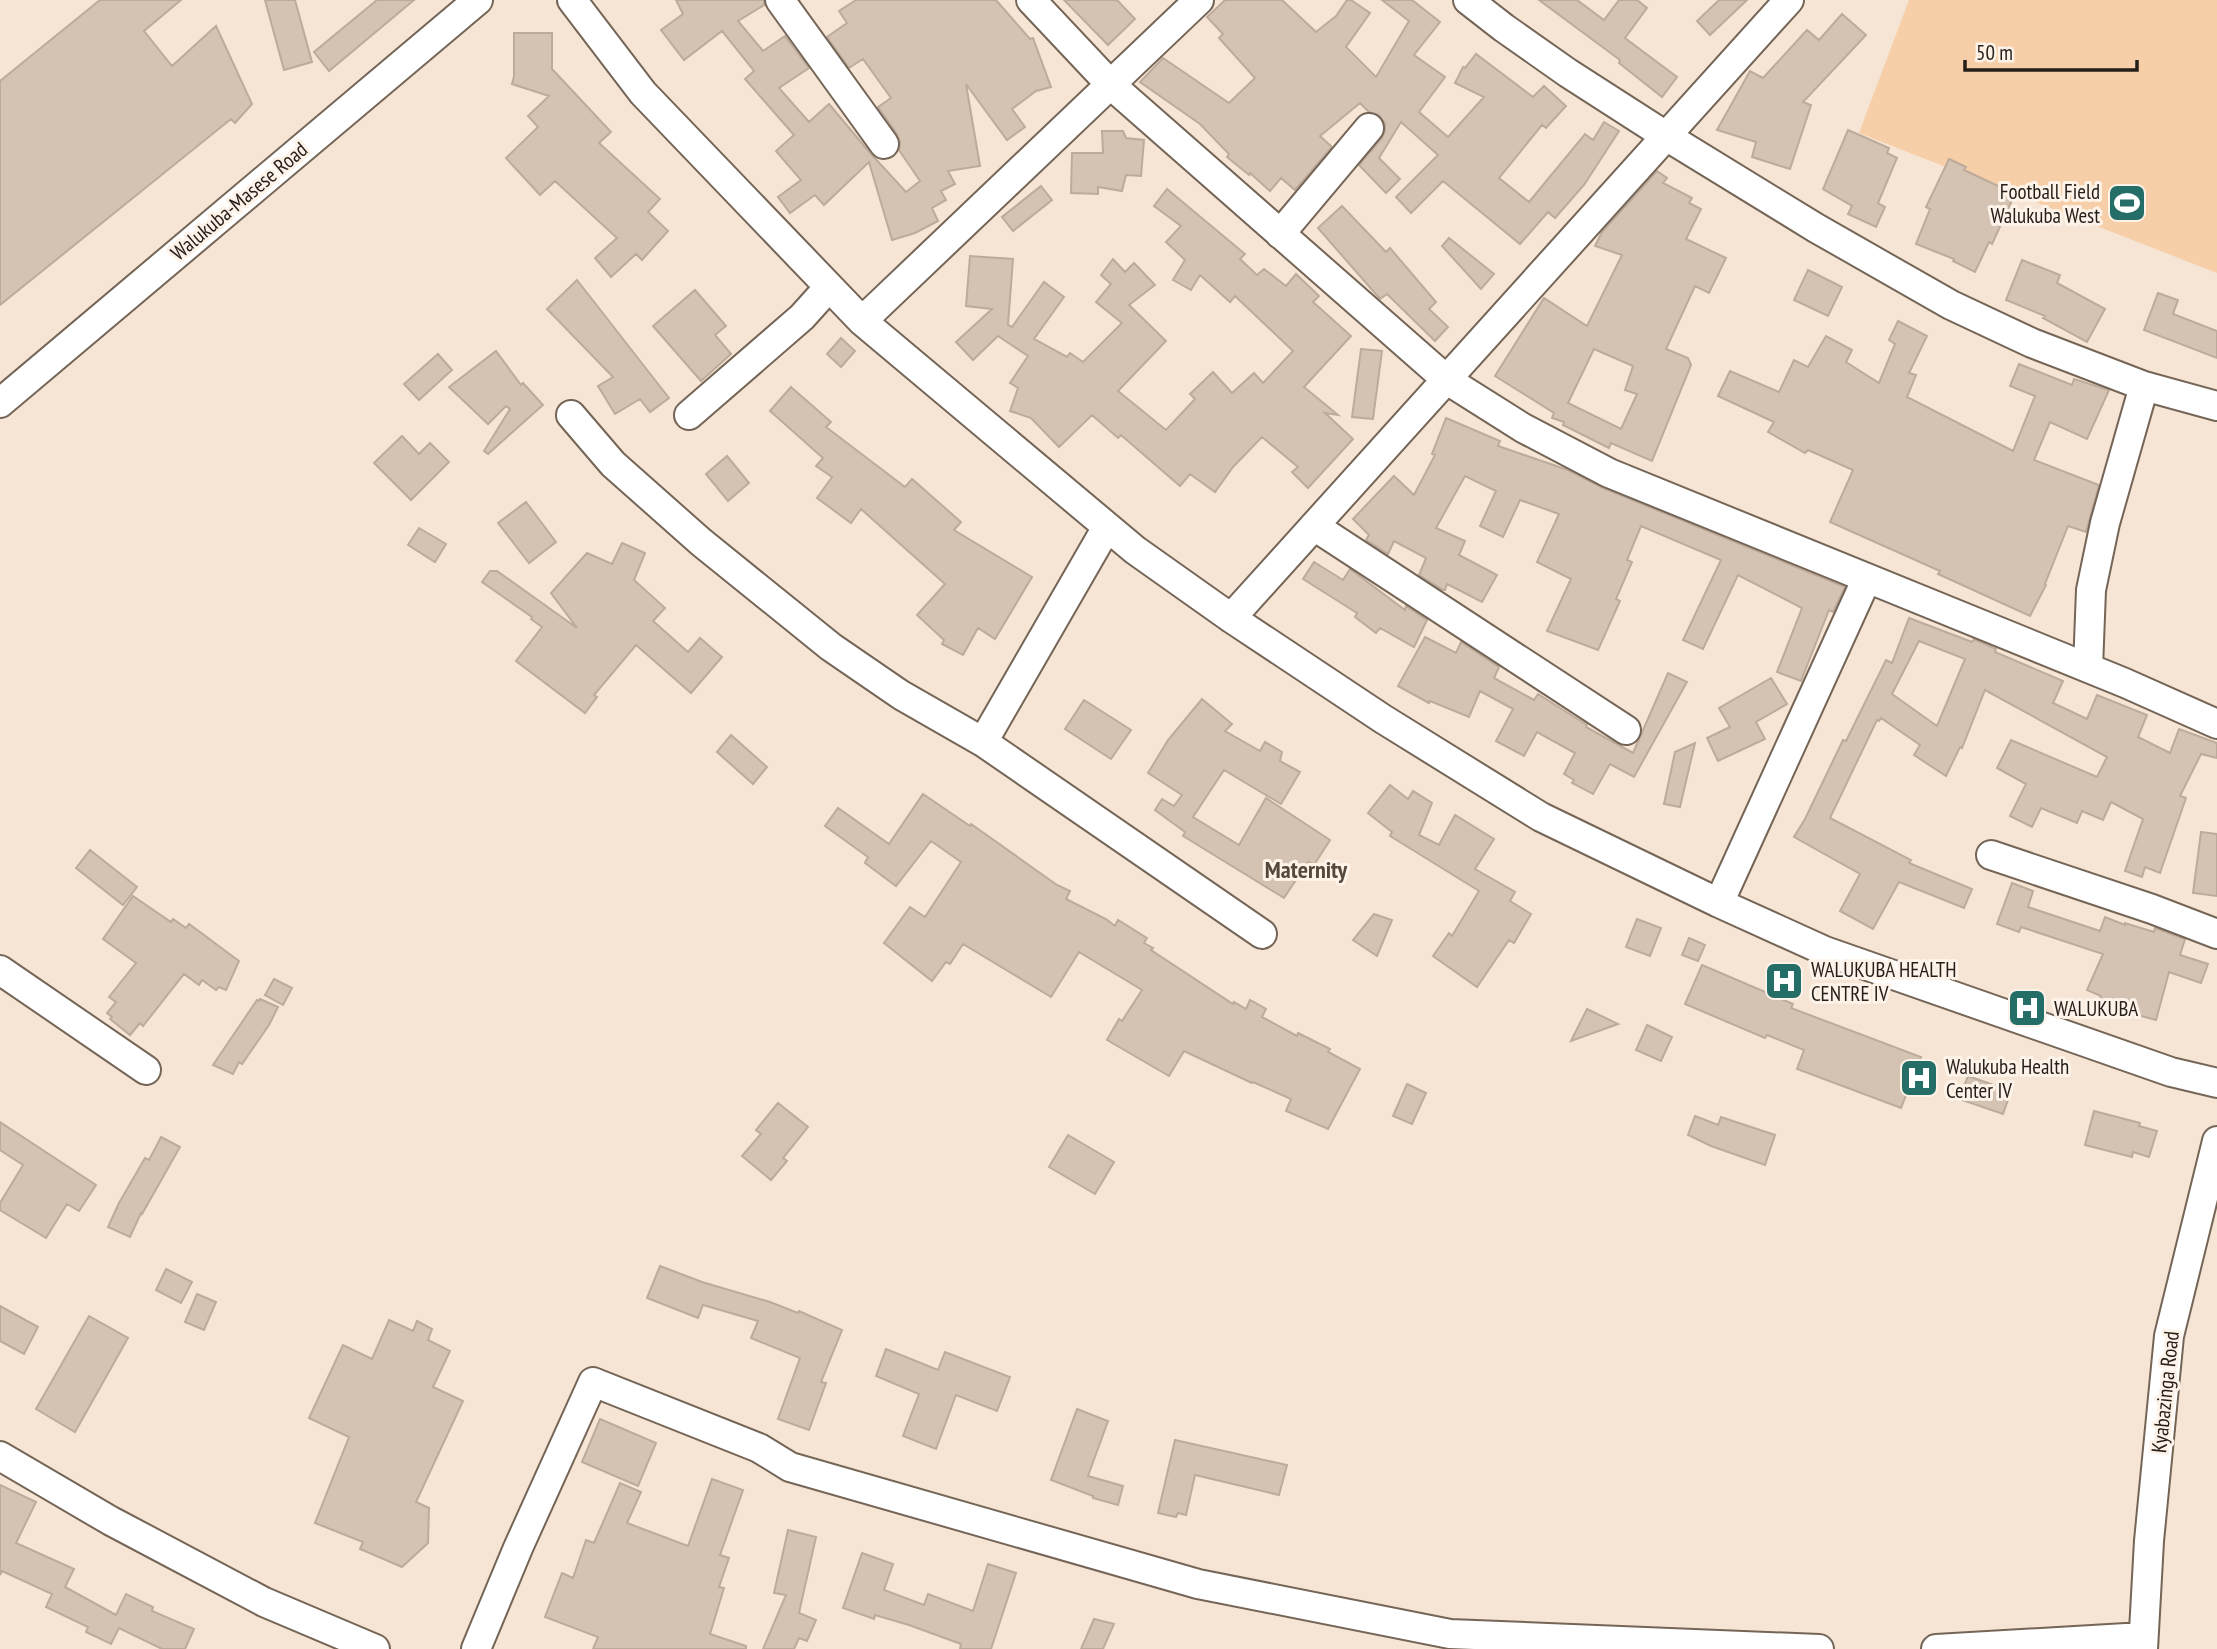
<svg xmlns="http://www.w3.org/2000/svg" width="2217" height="1649" viewBox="0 0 2217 1649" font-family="'PT Sans Narrow',sans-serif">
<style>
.green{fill:#f6cea7}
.building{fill:#d4c3b3;stroke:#bcab9b;stroke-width:2;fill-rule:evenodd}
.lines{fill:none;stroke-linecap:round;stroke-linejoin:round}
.minor-casing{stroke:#746557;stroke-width:32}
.minor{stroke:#fff;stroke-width:28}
.labels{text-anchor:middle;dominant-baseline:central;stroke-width:6;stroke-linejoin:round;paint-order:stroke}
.poi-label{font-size:21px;fill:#251f19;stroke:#fef3e9;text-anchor:start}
.street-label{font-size:21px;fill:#251f19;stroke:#fef3e9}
.quarter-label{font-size:24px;font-weight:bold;fill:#554739;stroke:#fef3e9}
</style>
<rect width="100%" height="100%" fill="#f6e5d4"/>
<path class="green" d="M 1909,0 L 2217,0 L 2217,273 L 1859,133 Z"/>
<path class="building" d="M 100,0 L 181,0 L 144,31 L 172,66 L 216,26 L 252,104 L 235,123 L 231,119 L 0,305 L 0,81 Z
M 265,0 L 295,0 L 312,62 L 284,70 Z
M 377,0 L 414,0 L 329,71 L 314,52 Z
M 676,0 L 764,0 L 764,5 L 738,21 L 763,51 L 785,36 L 809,68 L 779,88 L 809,122 L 829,104 L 871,154 L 906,192 L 920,181 L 899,150 L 900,142 L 897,134 L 878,107 L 891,98 L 863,59 L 849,68 L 827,37 L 847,23 L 839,11 L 856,0 L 996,0 L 1030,39 L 1033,38 L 1051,87 L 1036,91 L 1012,109 L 1025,127 L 1007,140 L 966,84 L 980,166 L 948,171 L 955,184 L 941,191 L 946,200 L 932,208 L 938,221 L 915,233 L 892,240 L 869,162 L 824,205 L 815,195 L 790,213 L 778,197 L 801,180 L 776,151 L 794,135 L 745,79 L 754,71 L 722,31 L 684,60 L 661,30 L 683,14 Z
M 1064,0 L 1117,0 L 1135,19 L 1108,45 Z
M 1225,0 L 1282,0 L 1316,32 L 1336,16 L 1347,0 L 1351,0 L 1370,13 L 1346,47 L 1376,77 L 1409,21 L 1382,0 L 1412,0 L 1440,22 L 1414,55 L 1445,77 L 1419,112 L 1448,137 L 1484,97 L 1455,83 L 1463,67 L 1465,68 L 1476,54 L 1533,97 L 1544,86 L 1566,106 L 1546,128 L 1542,125 L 1499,178 L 1529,202 L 1585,134 L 1593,140 L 1604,122 L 1619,131 L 1584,185 L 1555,218 L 1548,212 L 1520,244 L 1443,181 L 1411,213 L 1396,197 L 1438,155 L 1401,122 L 1379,158 L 1400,179 L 1386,193 L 1359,165 L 1382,138 L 1385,130 L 1385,123 L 1379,115 L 1369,112 L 1360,103 L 1320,136 L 1332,147 L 1295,190 L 1281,178 L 1270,191 L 1250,173 L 1249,175 L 1227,157 L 1229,154 L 1200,124 L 1140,82 L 1163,58 L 1229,103 L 1255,78 L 1219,38 L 1223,34 L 1207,17 Z
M 1539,0 L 1577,0 L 1604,20 L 1619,0 L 1637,0 L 1647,8 L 1625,38 L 1677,77 L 1662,97 L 1619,63 L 1620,60 Z
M 1719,0 L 1747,0 L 1710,35 L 1697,21 Z
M 1842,14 L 1866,35 L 1803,102 L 1811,105 L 1790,169 L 1752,157 L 1756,142 L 1717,130 L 1750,71 L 1763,78 L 1807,30 L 1819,40 Z
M 514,33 L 552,33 L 552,69 L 611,132 L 599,143 L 660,199 L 648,212 L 668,231 L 642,260 L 636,254 L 611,277 L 595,258 L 617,238 L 555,181 L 540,195 L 506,158 L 538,127 L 528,116 L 549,96 L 512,84 L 514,76 Z
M 1848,130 L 1889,148 L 1887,153 L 1897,158 L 1878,203 L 1885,207 L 1876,227 L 1848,214 L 1852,206 L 1823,189 Z
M 1102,131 L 1123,131 L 1126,138 L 1144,140 L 1141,176 L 1126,175 L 1122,191 L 1098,187 L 1098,194 L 1071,193 L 1072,153 L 1103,153 Z
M 1949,159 L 1966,167 L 1964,170 L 2015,194 L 1992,244 L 1989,242 L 1975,272 L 1953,261 L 1954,259 L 1916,244 L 1930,209 L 1926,207 Z
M 1657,171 L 1667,178 L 1663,183 L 1692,198 L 1689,203 L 1701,209 L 1686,239 L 1726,258 L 1709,293 L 1695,286 L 1666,349 L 1688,358 L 1691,365 L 1652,461 L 1611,443 L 1609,448 L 1563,425 L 1564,422 L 1552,418 L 1554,413 L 1495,376 L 1544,298 L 1587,326 L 1622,255 L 1595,246 L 1602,232 ZM 1594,349 L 1633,366 L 1625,390 L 1637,394 L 1621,429 L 1568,403 Z
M 1041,186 L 1052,200 L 1013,231 L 1002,217 Z
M 1167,189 L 1245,254 L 1240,259 L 1257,275 L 1264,269 L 1286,286 L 1296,274 L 1319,296 L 1313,302 L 1351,336 L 1304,387 L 1338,415 L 1325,413 L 1353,439 L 1308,488 L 1292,472 L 1298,467 L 1262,437 L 1233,467 L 1215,492 L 1190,474 L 1180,486 L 1121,435 L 1118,438 L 1092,415 L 1059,447 L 1031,418 L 1010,411 L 1018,388 L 1010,383 L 1028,356 L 998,336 L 973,360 L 956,342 L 992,309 L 966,306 L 970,256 L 1013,259 L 1008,325 L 1012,327 L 1044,282 L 1064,297 L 1034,339 L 1067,357 L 1070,353 L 1083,362 L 1122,323 L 1096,302 L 1111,284 L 1101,275 L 1113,259 L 1125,272 L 1134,263 L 1155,285 L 1129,305 L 1166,341 L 1118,391 L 1166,430 L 1195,399 L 1190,394 L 1213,372 L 1232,393 L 1254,373 L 1263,383 L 1293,351 L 1235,296 L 1230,302 L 1200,275 L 1191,290 L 1173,280 L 1185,260 L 1166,242 L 1181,226 L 1154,206 Z
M 1342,206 L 1386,252 L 1390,248 L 1436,302 L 1429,309 L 1448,327 L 1435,341 L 1387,294 L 1380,299 L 1318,228 Z
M 1449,238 L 1494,274 L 1481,289 L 1442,246 Z
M 2022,260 L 2060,275 L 2057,283 L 2105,309 L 2087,342 L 2043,318 L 2045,316 L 2006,300 Z
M 1808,270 L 1842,287 L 1828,316 L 1794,300 Z
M 577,280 L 669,398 L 650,412 L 640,399 L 615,414 L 598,386 L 613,377 L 547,309 Z
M 695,290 L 726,326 L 715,335 L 731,354 L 701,381 L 653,326 Z
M 2158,293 L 2178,300 L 2173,314 L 2217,331 L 2217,358 L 2144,330 Z
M 1898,321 L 1927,336 L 1909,373 L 1916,375 L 1907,397 L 2013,451 L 2035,396 L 2010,386 L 2019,364 L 2072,385 L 2074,379 L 2109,390 L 2087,439 L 2050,422 L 2034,460 L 2099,485 L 2086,532 L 2068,526 L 2045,584 L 2046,585 L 2030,616 L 1938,574 L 1940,571 L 1830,522 L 1853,470 L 1808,450 L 1805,453 L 1768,432 L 1774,422 L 1718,396 L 1730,371 L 1779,392 L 1794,360 L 1808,367 L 1826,336 L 1852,350 L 1846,362 L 1879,383 L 1895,344 L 1889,340 Z
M 841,338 L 855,351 L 841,367 L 827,354 Z
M 1361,349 L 1382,351 L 1373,419 L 1352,417 Z
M 496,351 L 521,385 L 523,383 L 543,405 L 488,454 L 484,451 L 510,409 L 506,406 L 488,424 L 449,387 Z
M 438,354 L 452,370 L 419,400 L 404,384 Z
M 791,387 L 831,422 L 826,427 L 905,487 L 912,479 L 961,522 L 954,530 L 1032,577 L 995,639 L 978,628 L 963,655 L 942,644 L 944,640 L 917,615 L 945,584 L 861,509 L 851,523 L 817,498 L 832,477 L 816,466 L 823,458 L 770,411 Z
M 1446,418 L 1500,441 L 1498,446 L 1568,470 L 1603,488 L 1845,587 L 1833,612 L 1829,610 L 1801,681 L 1777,672 L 1802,608 L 1738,575 L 1703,649 L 1683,640 L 1721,560 L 1641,526 L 1627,560 L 1632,562 L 1616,599 L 1620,601 L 1598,650 L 1547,631 L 1571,579 L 1537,562 L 1559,514 L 1520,500 L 1503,537 L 1480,526 L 1496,491 L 1465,476 L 1436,528 L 1465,541 L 1459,555 L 1497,575 L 1482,602 L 1447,584 L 1445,590 L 1443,590 L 1419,575 L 1426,558 L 1394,541 L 1388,554 L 1366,540 L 1369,535 L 1353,519 L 1394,476 L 1414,495 L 1435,455 L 1432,454 Z
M 402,436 L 419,454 L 430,443 L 449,462 L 411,500 L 374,463 Z
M 727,456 L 749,483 L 728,501 L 706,474 Z
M 526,502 L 556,542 L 529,563 L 498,523 Z
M 419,528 L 446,544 L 435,562 L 408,545 Z
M 622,543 L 645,553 L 634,580 L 665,608 L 653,621 L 688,652 L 700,638 L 722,657 L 691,693 L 636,645 L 594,695 L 597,697 L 585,713 L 516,661 L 542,627 L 531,619 L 532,617 L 482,582 L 490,571 L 497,571 L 577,628 L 551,593 L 587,553 L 612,564 Z
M 1314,562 L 1343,580 L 1350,569 L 1405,610 L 1406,606 L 1427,620 L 1414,647 L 1380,628 L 1376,633 L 1355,617 L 1357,613 L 1303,579 Z
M 1909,618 L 1972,642 L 1974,639 L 1996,649 L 1995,652 L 2063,681 L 2053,703 L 2087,719 L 2097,695 L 2147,715 L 2138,737 L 2170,753 L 2179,729 L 2217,743 L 2217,758 L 2201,754 L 2180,796 L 2186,798 L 2160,873 L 2145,867 L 2142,877 L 2125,871 L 2143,819 L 2111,802 L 2103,820 L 2082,811 L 2077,823 L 2041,808 L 2032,827 L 2010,816 L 2026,784 L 1997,768 L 2011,740 L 2097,777 L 2107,757 L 1985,690 L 1962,748 L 1960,747 L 1946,776 L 1914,755 L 1920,745 L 1881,718 L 1879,721 L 1877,720 L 1830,818 L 1911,860 L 1909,863 L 1972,889 L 1964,908 L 1899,882 L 1873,929 L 1840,911 L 1860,874 L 1794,837 L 1805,819 L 1843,740 L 1846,741 L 1886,660 L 1892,663 ZM 1919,641 L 1965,659 L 1937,726 L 1892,694 Z
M 1425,637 L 1456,653 L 1461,642 L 1499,667 L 1494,678 L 1534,700 L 1538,694 L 1587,725 L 1586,727 L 1633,753 L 1668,673 L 1687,682 L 1634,777 L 1610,764 L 1593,794 L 1572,783 L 1574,780 L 1564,774 L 1575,753 L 1537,732 L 1524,756 L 1496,741 L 1513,709 L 1480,691 L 1469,717 L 1430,701 L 1429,703 L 1398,686 Z
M 1771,678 L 1787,704 L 1756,722 L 1765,739 L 1718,761 L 1707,738 L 1730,727 L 1719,708 Z
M 1202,699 L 1232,724 L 1225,731 L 1260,751 L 1265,742 L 1282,752 L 1280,761 L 1300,772 L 1281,804 L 1224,770 L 1193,817 L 1239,845 L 1266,798 L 1330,840 L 1314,865 L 1308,862 L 1284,898 L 1183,836 L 1185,832 L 1155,810 L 1162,799 L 1174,806 L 1182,795 L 1148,773 L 1168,740 Z
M 1084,700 L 1131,730 L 1111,759 L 1065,729 Z
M 731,735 L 767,767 L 753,784 L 717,752 Z
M 1695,743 L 1680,807 L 1664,804 L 1675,752 Z
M 1390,785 L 1408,799 L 1413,791 L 1432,803 L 1419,835 L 1439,845 L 1455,815 L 1494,839 L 1475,869 L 1515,892 L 1510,901 L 1531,914 L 1514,943 L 1509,940 L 1477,987 L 1433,956 L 1449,933 L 1452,936 L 1479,891 L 1390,836 L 1392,832 L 1368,813 Z
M 923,794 L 970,826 L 971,824 L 1057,885 L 1070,891 L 1066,899 L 1106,919 L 1115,926 L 1118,920 L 1147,938 L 1144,943 L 1153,948 L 1151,950 L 1233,1004 L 1234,1002 L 1246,1009 L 1250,1000 L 1266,1009 L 1262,1017 L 1297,1036 L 1298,1033 L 1330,1049 L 1328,1052 L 1360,1069 L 1328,1129 L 1286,1111 L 1291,1099 L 1253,1082 L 1252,1083 L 1184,1051 L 1169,1076 L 1107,1040 L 1119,1019 L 1122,1021 L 1142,990 L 1079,952 L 1051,997 L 963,944 L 950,964 L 946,962 L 932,981 L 884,943 L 910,907 L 925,917 L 961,862 L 931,841 L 896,886 L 865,863 L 868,857 L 825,826 L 838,808 L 889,844 Z
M 2201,832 L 2217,834 L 2217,896 L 2193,893 Z
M 90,850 L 137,887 L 123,905 L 76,868 Z
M 2012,883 L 2033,891 L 2028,907 L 2100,931 L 2105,917 L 2125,925 L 2125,923 L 2154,932 L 2155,928 L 2185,939 L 2180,955 L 2208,964 L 2201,983 L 2169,972 L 2156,1020 L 2130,1013 L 2131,1010 L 2100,999 L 2101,996 L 2087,990 L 2103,954 L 2021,927 L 2019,932 L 1997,924 Z
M 133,896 L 171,922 L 173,919 L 186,928 L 189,924 L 239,961 L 226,990 L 219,987 L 216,990 L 202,980 L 199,985 L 184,974 L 143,1026 L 140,1023 L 130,1035 L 110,1019 L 112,1017 L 107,1013 L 116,1002 L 109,997 L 136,963 L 103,939 Z
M 1374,914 L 1392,920 L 1377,956 L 1353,940 Z
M 1637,919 L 1661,928 L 1650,956 L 1626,947 Z
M 1689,938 L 1705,945 L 1698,961 L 1682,955 Z
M 1702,965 L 1793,1004 L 1791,1008 L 1921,1057 L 1901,1108 L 1797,1069 L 1804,1050 L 1767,1035 L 1765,1038 L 1685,1004 Z
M 274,979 L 292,988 L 283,1005 L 265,995 Z
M 260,999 L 278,1007 L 269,1025 L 242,1064 L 239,1062 L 233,1074 L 213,1065 L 257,1000 L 259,1001 Z
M 1587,1009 L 1618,1024 L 1571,1041 Z
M 1647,1025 L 1672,1037 L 1661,1061 L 1636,1050 Z
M 1968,1076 L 2011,1091 L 2003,1114 L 1959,1099 Z
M 1407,1084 L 1426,1093 L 1412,1124 L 1393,1116 Z
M 778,1103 L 808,1127 L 783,1158 L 787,1161 L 771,1180 L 742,1156 L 761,1134 L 756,1130 Z
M 2094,1111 L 2140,1123 L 2139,1126 L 2157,1131 L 2149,1157 L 2133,1152 L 2132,1157 L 2085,1145 Z
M 1695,1116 L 1718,1125 L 1721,1117 L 1775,1135 L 1765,1165 L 1711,1146 L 1688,1135 Z
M 0,1122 L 96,1185 L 79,1211 L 67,1204 L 46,1238 L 0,1210 L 0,1203 L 23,1165 L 0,1150 Z
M 1068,1135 L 1114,1162 L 1095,1194 L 1049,1167 Z
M 161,1137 L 180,1147 L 142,1214 L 141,1213 L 130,1237 L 108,1227 L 119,1203 L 145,1158 L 149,1160 Z
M 660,1266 L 702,1282 L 770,1302 L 798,1313 L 799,1311 L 842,1330 L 821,1382 L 826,1383 L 809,1430 L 778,1419 L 800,1358 L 751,1338 L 758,1321 L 703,1305 L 698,1318 L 647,1298 Z
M 166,1269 L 192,1282 L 181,1303 L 156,1290 Z
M 197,1294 L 216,1302 L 204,1330 L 185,1322 Z
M 0,1306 L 38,1327 L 24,1354 L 0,1341 Z
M 89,1316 L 128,1338 L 75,1432 L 36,1409 Z
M 389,1320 L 413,1331 L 417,1321 L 432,1329 L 428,1340 L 450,1351 L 433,1387 L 463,1401 L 416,1502 L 429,1508 L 428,1543 L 402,1567 L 360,1549 L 363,1542 L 315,1523 L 349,1437 L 309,1418 L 343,1345 L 372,1359 Z
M 886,1349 L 938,1370 L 945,1352 L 1010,1377 L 997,1411 L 956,1395 L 936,1449 L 903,1436 L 919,1394 L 876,1376 Z
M 1077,1409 L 1108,1421 L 1088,1476 L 1123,1486 L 1118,1505 L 1093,1498 L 1093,1496 L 1051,1480 Z
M 600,1419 L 656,1443 L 638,1486 L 582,1462 Z
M 1175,1440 L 1287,1465 L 1279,1495 L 1195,1475 L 1186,1515 L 1178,1513 L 1176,1517 L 1158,1513 Z
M 712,1479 L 743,1490 L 720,1555 L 729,1558 L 719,1587 L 724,1588 L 710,1634 L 746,1646 L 746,1649 L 593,1649 L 598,1637 L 545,1617 L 562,1573 L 573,1578 L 586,1540 L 594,1543 L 620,1483 L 641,1492 L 627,1523 L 688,1546 Z
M 0,1485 L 36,1502 L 16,1543 L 74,1569 L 65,1587 L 116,1615 L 126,1594 L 153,1607 L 152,1611 L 194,1629 L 185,1649 L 162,1649 L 119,1628 L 111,1644 L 86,1632 L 88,1627 L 46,1607 L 52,1594 L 2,1571 L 0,1575 Z
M 788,1530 L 816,1537 L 799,1613 L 816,1620 L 807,1641 L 799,1638 L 794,1649 L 763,1649 L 786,1595 L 774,1593 Z
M 862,1553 L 893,1564 L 884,1590 L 924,1605 L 928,1594 L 973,1611 L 988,1564 L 1016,1573 L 991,1649 L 960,1649 L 961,1644 L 909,1625 L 875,1615 L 874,1619 L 843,1608 Z
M 1094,1619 L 1114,1624 L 1103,1649 L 1081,1649 Z"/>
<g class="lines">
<defs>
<path id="minor" d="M 572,0 L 643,93 L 862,321 L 1135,550 L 1231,618 L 1383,719 L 1541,817 L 1719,903 L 1825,951 L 2171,1072 L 2217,1083
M 780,0 L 884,144
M 1031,0 L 1111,85 L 1447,380 L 1523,428 L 1609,473 L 2125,683 L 2217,724
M 1468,0 L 1504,28 L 1568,73 L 1666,136 L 1816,228 L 1951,305 L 2032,343 L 2144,386 L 2217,406
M 1280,234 L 1369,128
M 862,321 L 1199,0
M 0,403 L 478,0
M 571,415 L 613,464 L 701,542 L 831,647 L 901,695 L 983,742
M 689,415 L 802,317 L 829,287
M 1314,526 L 1626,730
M 1107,527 L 983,742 L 1262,934
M 1231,618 L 1789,0
M 2088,668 L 2091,590 L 2105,523 L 2144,386
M 1991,855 L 2152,909 L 2217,934
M 1719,903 L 1867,578
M 0,970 L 146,1070
M 0,1456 L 111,1521 L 264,1602 L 375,1649
M 476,1649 L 518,1548 L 593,1382 L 759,1448 L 790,1467 L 1198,1584 L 1450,1634 L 1819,1649
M 1936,1649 L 2143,1637
M 2143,1649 L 2149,1541 L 2169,1336 L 2217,1141"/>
</defs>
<use href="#minor" class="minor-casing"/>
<use href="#minor" class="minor"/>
</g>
<defs>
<symbol id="stadium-square" viewBox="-11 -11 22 22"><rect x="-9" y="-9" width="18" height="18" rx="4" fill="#246e67" stroke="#fef3e9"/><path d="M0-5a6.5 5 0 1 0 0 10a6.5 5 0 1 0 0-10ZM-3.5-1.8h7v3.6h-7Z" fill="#fff"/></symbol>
<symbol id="hospital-square" viewBox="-11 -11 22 22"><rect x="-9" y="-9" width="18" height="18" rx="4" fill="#246e67" stroke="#fef3e9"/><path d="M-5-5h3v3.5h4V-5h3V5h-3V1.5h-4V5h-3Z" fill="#fff"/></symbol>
</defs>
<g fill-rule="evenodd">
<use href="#stadium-square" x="2105" y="181" width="44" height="44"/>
<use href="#hospital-square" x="1762" y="959" width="44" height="44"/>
<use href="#hospital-square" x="2005" y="986" width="44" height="44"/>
<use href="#hospital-square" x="1897" y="1056" width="44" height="44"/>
</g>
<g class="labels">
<g class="poi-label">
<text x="2100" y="191" text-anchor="end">Football Field<tspan x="2100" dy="24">Walukuba West</tspan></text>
<text x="1811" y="969">WALUKUBA HEALTH<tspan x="1811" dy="24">CENTRE IV</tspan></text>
<text x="2054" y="1008">WALUKUBA</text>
<text x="1946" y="1066">Walukuba Health<tspan x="1946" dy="24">Center IV</tspan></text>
</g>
<g class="street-label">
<text transform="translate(239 201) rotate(-40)">Walukuba-Masese Road</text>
<text transform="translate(2165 1392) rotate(-84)">Kyabazinga Road</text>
</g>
<g class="quarter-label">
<text x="1306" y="869">Maternity</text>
</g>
</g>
<path d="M1965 60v10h172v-10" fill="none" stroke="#251f19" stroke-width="3.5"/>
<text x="1976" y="60" font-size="21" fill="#251f19" stroke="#fef3e9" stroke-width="5" paint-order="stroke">50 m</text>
</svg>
